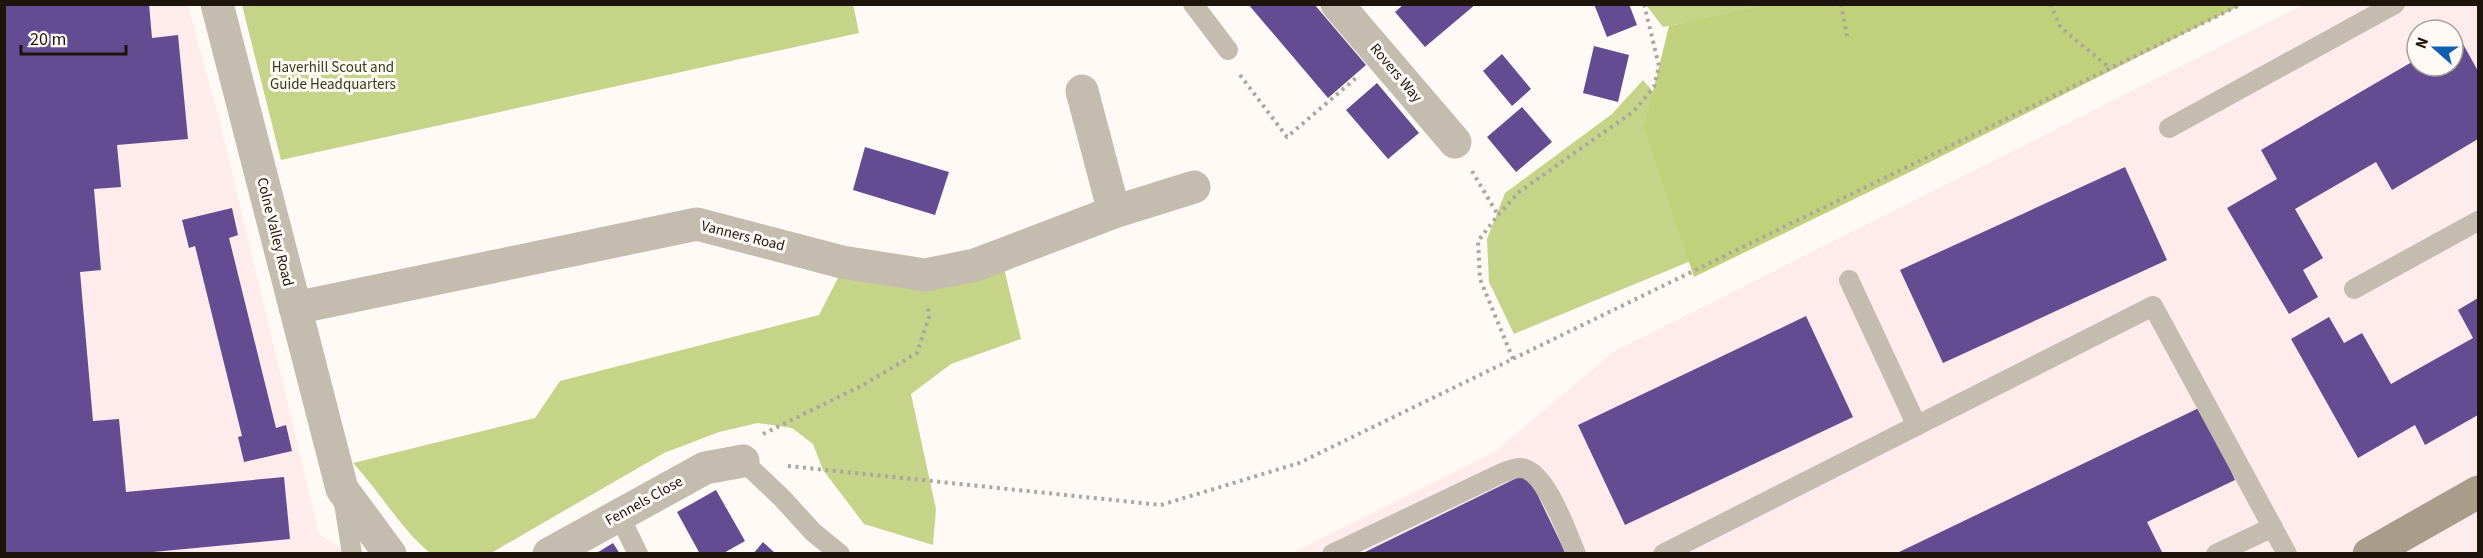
<svg xmlns="http://www.w3.org/2000/svg" width="2483" height="558" viewBox="0 0 2483 558" font-family="'Source Sans 3',sans-serif">
<style>
.industrial{fill:#fdeceb;fill-rule:evenodd}
.green{fill:#c5d488}
.forest{fill:#c1d07b}
.building{fill:#634c91}
.lines{fill:none;stroke-linecap:round;stroke-linejoin:round}
.path{stroke:#aca6a0;stroke-width:4;stroke-dasharray:3 4.5;stroke-linecap:butt}
.lane{stroke:#c3bcaf;stroke-width:20}
.street{stroke:#c3bcaf;stroke-width:33}
.secondary{stroke:#a89d8a;stroke-width:33}
.labels{text-anchor:middle;dominant-baseline:central;stroke-width:6;stroke-linejoin:round;paint-order:stroke}
.park-label{font-size:15px;fill:#363c18;stroke:#fffaf5}
.street-label{font-size:15px;fill:#1d140c;stroke:#fffaf5}
</style>
<rect width="100%" height="100%" fill="#fffaf5"/>
<path class="industrial" d="M 4,5 L 188,5 L 221,127 L 319,534 L 349,553 L 5,553 Z
M 2303,5 L 2478,5 L 2478,553 L 1290,554 L 1496,451 L 1613,352 ZM 2417,30 L 2453,30 L 2453,66 L 2417,66 Z"/>
<path class="green" d="M 853,4 L 859,33 L 281,160 L 242,5 Z
M 1646,5 L 1780,5 L 1663,27 Z
M 1643,80 L 1658,97 L 1698,258 L 1514,334 L 1489,282 L 1487,239 L 1505,193 L 1612,114 Z
M 1004,268 L 1021,339 L 951,364 L 911,394 L 936,509 L 933,545 L 864,524 L 823,470 L 813,444 L 792,428 L 758,423 L 719,432 L 664,453 L 491,553 L 430,553 C 400,528 380,492 353,463 L 535,418 L 560,381 L 819,315 L 841,272 Z"/>
<path class="forest" d="M 1766,5 L 1766,4 L 2241,5 L 1916,169 L 1694,277 L 1644,128 L 1669,26 Z"/>
<path class="building" d="M 4,4 L 149,4 L 152,38 L 178,35 L 188,139 L 117,145 L 121,187 L 94,189 L 101,270 L 80,272 L 93,421 L 119,419 L 126,492 L 284,477 L 290,539 L 132,554 L 4,554 Z
M 1248,4 L 1314,4 L 1366,65 L 1328,98 Z
M 1404,4 L 1476,4 L 1425,47 L 1395,12 Z
M 1594,4 L 1629,4 L 1637,25 L 1607,37 Z
M 2458,35 L 2478,71 L 2478,139 L 2392,190 L 2376,162 L 2295,209 L 2323,258 L 2303,270 L 2318,297 L 2289,314 L 2227,208 L 2277,179 L 2261,150 L 2417,59 L 2417,66 L 2453,66 L 2453,38 Z
M 1594,46 L 1629,55 L 1618,102 L 1583,93 Z
M 1502,54 L 1531,89 L 1512,106 L 1483,71 Z
M 1377,83 L 1419,133 L 1388,159 L 1346,110 Z
M 1522,107 L 1552,142 L 1516,172 L 1487,137 Z
M 865,147 L 949,172 L 935,215 L 853,190 Z
M 2125,167 L 2167,260 L 1943,363 L 1900,270 Z
M 232,208 L 238,235 L 229,238 L 276,428 L 286,425 L 292,451 L 244,462 L 238,437 L 242,436 L 195,246 L 189,248 L 182,220 Z
M 2478,298 L 2478,415 L 2425,445 L 2415,425 L 2358,458 L 2291,339 L 2329,317 L 2344,343 L 2362,333 L 2391,384 L 2473,338 L 2458,310 Z
M 1806,316 L 1853,417 L 1625,525 L 1578,425 Z
M 2203,406 L 2235,480 L 2147,522 L 2163,554 L 1895,554 Z
M 1527,473 L 1566,554 L 1361,554 Z
M 716,490 L 745,541 L 722,554 L 700,554 L 677,512 Z
M 763,542 L 776,554 L 753,554 Z
M 613,543 L 620,554 L 595,554 Z"/>
<g class="lines">
<path class="path" d="M 1841,4 L 1847,36
M 2050,4 L 2061,28 L 2110,68
M 1240,75 L 1287,137 L 1356,78
M 1472,171 L 1498,215
M 1513,359 L 1480,279 L 1478,241 L 1498,215 L 1519,192 L 1634,111 L 1654,87 L 1659,66 L 1644,4
M 763,434 L 863,385 L 917,353 L 929,317 L 928,308
M 788,466 L 1161,505 L 1299,463 L 2242,4"/>
<path class="lane" d="M 1193,4 L 1228,50
M 2169,128 L 2395,4
M 1849,280 L 1917,426
M 2354,289 L 2478,221
M 743,461 L 782,498 L 813,532 L 840,554
M 343,497 L 352,554
M 619,515 L 638,554
M 1332,554 L 1502,473 C 1507,471 1515,468 1520,468 C 1545,468 1567,533 1576,554
M 1663,554 L 2153,306 L 2287,554
M 2216,554 L 2273,527"/>
<path class="street" d="M 217,4 L 342,489 L 390,554
M 1337,4 L 1455,142
M 1082,91 L 1114,212
M 295,308 L 697,224 L 842,262 L 925,275 L 975,265 L 1114,212 L 1194,187
M 549,554 L 705,468 L 743,461"/>
<path class="secondary" d="M 2369,554 L 2478,492"/>
</g>
<g class="labels">
<g class="park-label">
<text x="333" y="67">Haverhill Scout and<tspan x="333" dy="17">Guide Headquarters</tspan></text>
</g>
<g class="street-label">
<text transform="translate(1396 73) rotate(50)">Rovers Way</text>
<text transform="translate(275 232) rotate(76)">Colne Valley Road</text>
<text transform="translate(743 236) rotate(14)">Vanners Road</text>
<text transform="translate(644 501) rotate(-29)">Fennels Close</text>
</g>
</g>
<rect width="2483" height="558" fill="none" stroke="#1d140c" stroke-width="12"/>
<g transform="translate(2435 48) rotate(291)"><circle r="28" fill="#fffaf5" stroke="#a59e98" stroke-width="1.5"/>
<path d="M0-4.5L10 22L0 15L-10 22Z" fill="#115fae"/>
<text y="-9" font-size="16" font-weight="bold" text-anchor="middle" fill="#1d140c">N</text>
</g>
<path d="M21 45v9h105v-9" fill="none" stroke="#1d140c" stroke-width="3"/>
<text x="30" y="45" font-size="18" fill="#1d140c" stroke="#fffaf5" stroke-width="4.5" paint-order="stroke">20 m</text>
</svg>
